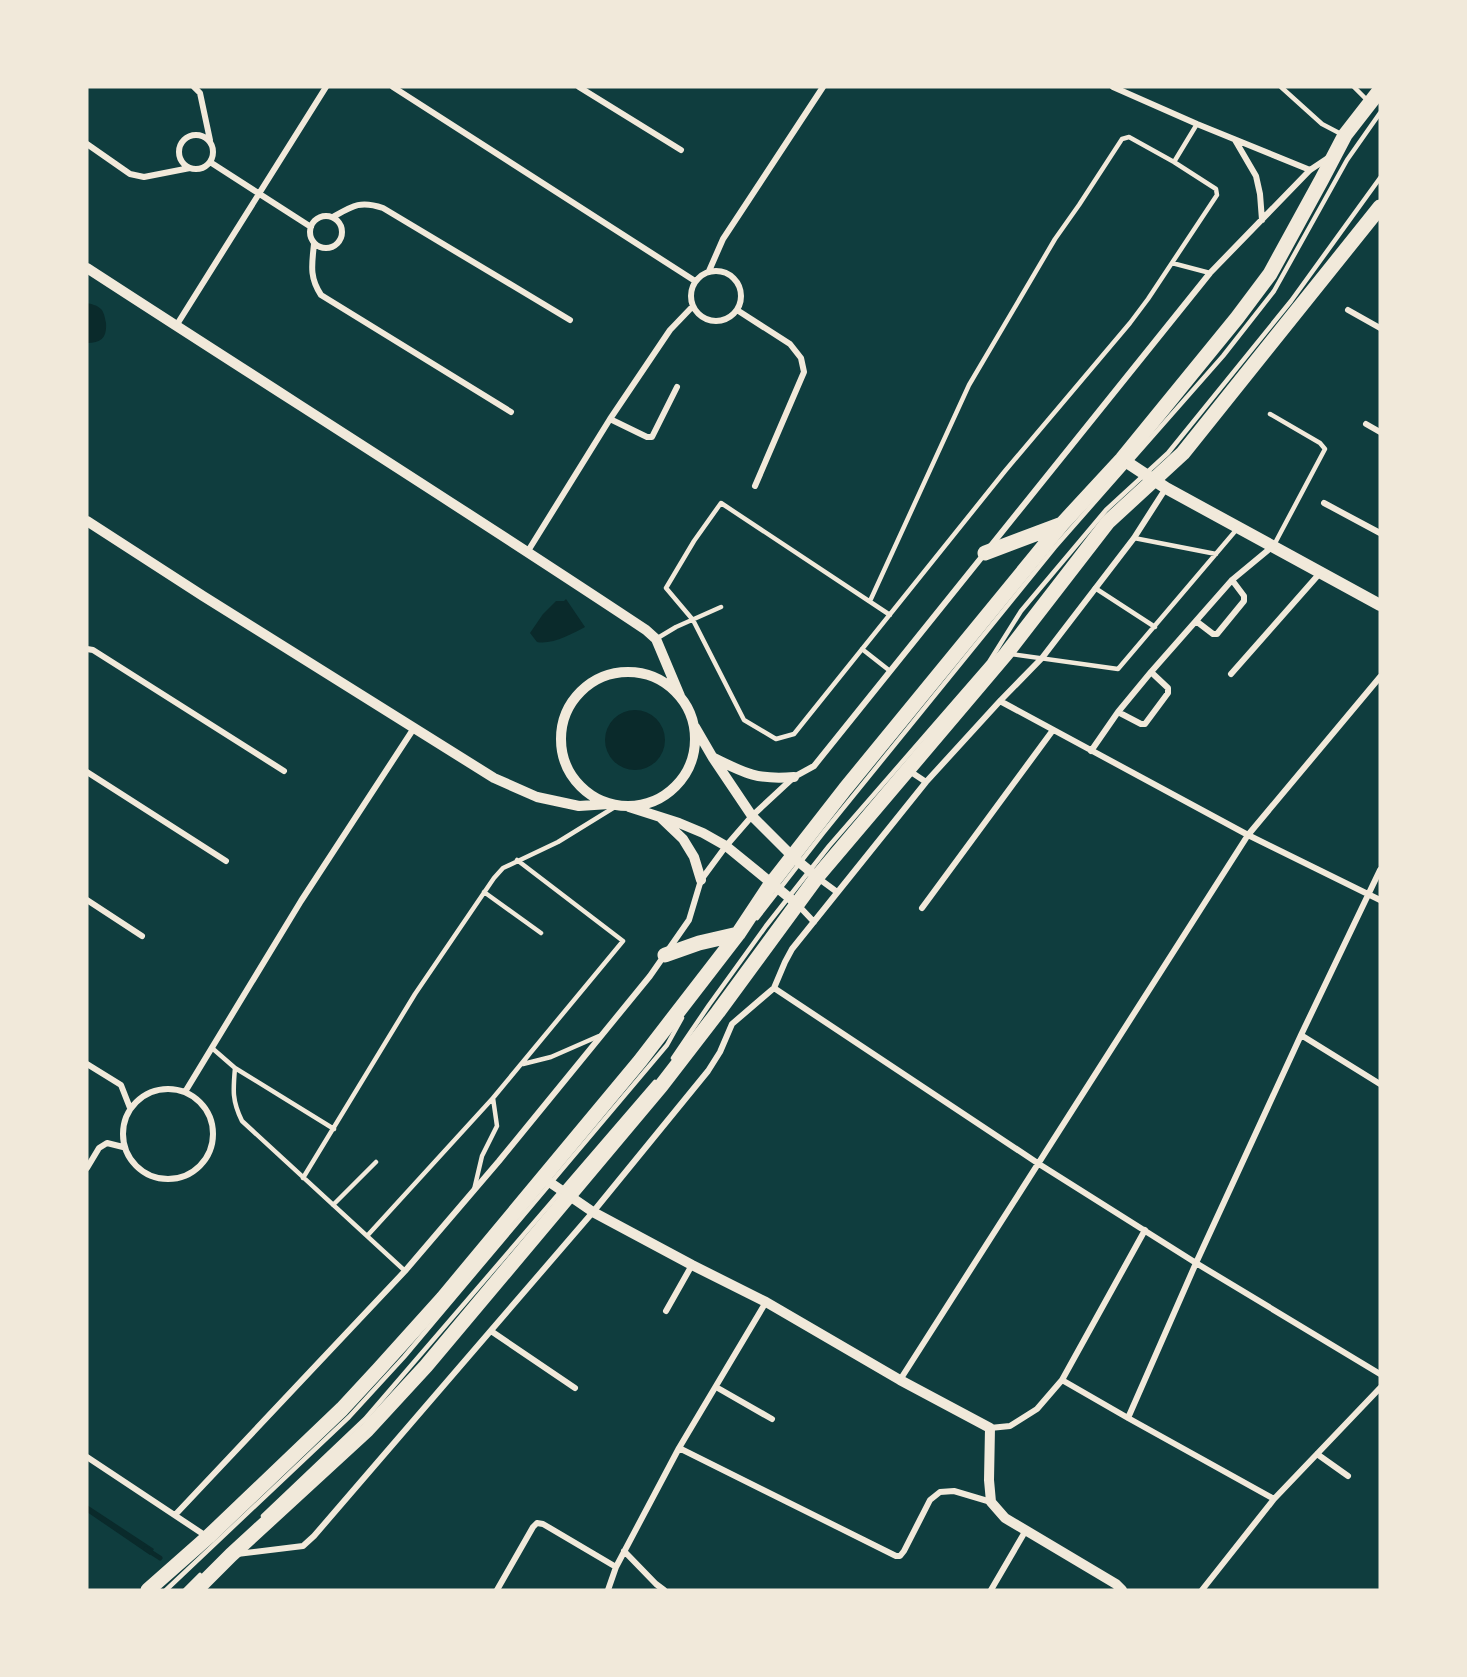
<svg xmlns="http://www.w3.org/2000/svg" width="1467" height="1677" viewBox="0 0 1467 1677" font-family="'IBM Plex Sans',sans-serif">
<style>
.water{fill:#0a2a2b}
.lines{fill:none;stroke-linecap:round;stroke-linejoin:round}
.stream{stroke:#0a2a2b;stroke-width:5}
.service{stroke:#f1e9da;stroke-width:4.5}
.minor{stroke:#f1e9da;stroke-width:6}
.tertiary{stroke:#f1e9da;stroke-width:10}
.secondary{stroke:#f1e9da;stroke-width:12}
.primary{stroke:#f1e9da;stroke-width:15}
</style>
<rect width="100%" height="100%" fill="#0f3d3e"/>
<path class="water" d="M 87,303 C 91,304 97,305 101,309 C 104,312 105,318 106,323 C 107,337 102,343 87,343 Z
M 566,599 L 585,627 C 572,634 552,645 537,642 L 530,633 L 543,614 L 556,601 L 564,601 Z
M605 740a30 30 0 1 1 60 0a30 30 0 1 1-60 0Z
M 87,1505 L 154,1549 L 150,1555 L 87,1512 Z"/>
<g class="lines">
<path class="stream" d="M 146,1549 L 160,1558"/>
<path class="service" d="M 1281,87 L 1322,124 L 1343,135
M 1354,87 L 1368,101
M 1174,162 L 1197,124
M 1172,263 L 1210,273
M 1270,414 L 1320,443 L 1325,449 L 1274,545
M 1134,538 L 1216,554
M 1095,588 L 1155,627
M 870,601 L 969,385 L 1055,239 L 1079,205 L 1122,139 L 1129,137 L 1174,162 L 1216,189 L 1217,195 L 1148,299 L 1130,323 L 1005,471 L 810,714 L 794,734 L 776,739 L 744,720 L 693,620 L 666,588 L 694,541 L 721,503 L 890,615
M 656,639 L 676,627 L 721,607
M 862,649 L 890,671
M 1011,654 L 1118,669 L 1237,529
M 484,892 L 541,933
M 757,918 L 823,833 L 1055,547 L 1223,356 L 1274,291 L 1347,160 L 1380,113
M 212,1048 L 235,1068 C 233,1090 232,1101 242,1121 L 405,1271
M 673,1058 L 709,1005 L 766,926 L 829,846 L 989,662 L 1021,611 L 1106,510 L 1168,453 L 1291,301 L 1380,178
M 523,1064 L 551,1057 L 599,1036
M 235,1068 L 334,1129
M 303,1178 L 415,994 L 494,878 L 503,868 L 558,842 L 618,805
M 474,1190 L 482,1156 L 497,1126 L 493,1098
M 333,1205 L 376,1162
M 367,1236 L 493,1098 L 623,941 L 517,860
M 263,1516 L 365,1419 L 655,1082
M 166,1590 L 349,1417 L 404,1357 L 667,1045 L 682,1018
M 185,1590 L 200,1575"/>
<path class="minor" d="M 194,87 L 200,93 L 210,140
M 393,87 L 695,281
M 579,87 L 681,150
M 1113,87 L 1197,124 L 1310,170
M179 152a17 17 0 1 1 34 0a17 17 0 1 1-34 0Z
M 1235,140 L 1256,176 L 1260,194 L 1262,220
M 87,144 L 130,174 L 144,177 L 190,168
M 210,162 L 311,227
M310 232a16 16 0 1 1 32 0a16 16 0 1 1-32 0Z
M 333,217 C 352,206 360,200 383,208 L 570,320
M 314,244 C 312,264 309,277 321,295 L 511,412
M 709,271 L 723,239 L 823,87
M691 296a25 25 0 1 1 50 0a25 25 0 1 1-50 0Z
M 737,310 L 790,344 L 801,358 L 804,372 L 755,486
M 1348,310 L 1380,328
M 176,326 L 326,87
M 610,419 L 647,437 L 652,437 L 677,387
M 1366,424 L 1380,432
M 1324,503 L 1380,533
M 528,551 L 610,419 L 670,330 L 693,306
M 1196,621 L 1213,634 L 1217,634 L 1244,601 L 1244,596 L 1232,580
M 87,649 L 93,650 L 284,771
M 1231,674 L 1320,573
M 1000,701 L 1248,835 L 1380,900
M 1118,712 L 1141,724 L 1145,724 L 1168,693 L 1168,688 L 1151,672
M 1091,751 L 1118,712 L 1151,672 L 1232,580 L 1273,546
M 908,770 L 926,782
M 87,772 L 226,861
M 818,878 L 837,892
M 87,900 L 142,936
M 798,905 L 814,922
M 922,908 L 1053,730
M 774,988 L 1039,1164 L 1196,1263 L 1380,1374
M 1301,1035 L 1380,1084
M 87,1064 L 121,1085 L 130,1108
M123 1134a45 45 0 1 1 90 0a45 45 0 1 1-90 0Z
M 185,1092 L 301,901 L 414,728
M 87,1168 L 99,1148 L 107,1143 L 123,1147
M 666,1311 L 692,1265
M 491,1331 L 575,1388
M 900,1380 L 1248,835 L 1380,677
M 1062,1380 L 1128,1418 L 1274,1499
M 716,1387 L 772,1419
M 1128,1418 L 1196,1263 L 1301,1035 L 1380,870
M 990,1428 L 1010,1426 L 1037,1409 L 1062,1380 L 1145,1230
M 679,1448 L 896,1556 L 900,1556 L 904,1551 L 930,1500 L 940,1492 L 954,1491 L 991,1502
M 1317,1454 L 1348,1476
M 87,1457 L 206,1536
M 175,1515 L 405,1271 L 499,1161 L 650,976 L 689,920 L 701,880 L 726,846 L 752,816 L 794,777 L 814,766 L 1210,273 L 1310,170 L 1328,158
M 624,1551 L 656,1584 L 664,1590
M 237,1554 L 303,1546 L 314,1536 L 593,1212 L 708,1071 L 720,1052 L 732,1024 L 774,988 L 785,962 L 792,949 L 926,782 L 1000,701 L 1042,658 L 1134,538 L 1166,488
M 497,1590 L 533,1527 L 537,1523 L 543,1524 L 616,1567
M 608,1590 L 616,1567 L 679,1448 L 766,1302
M 991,1590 L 1026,1530
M 1202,1590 L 1274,1499 L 1380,1388"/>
<path class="tertiary" d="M 87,268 C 273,389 461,507 646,630 L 656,639 L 680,696
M 87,521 L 203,596 L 494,778 L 537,797 L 579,806 L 609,804
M561 739a67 67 0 1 1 134 0a67 67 0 1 1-134 0Z
M 695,727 L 713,758 L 752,816 L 793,857 L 817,877
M 714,758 C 746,774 758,780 794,777
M 629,807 L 679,823 L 703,833 L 726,846 L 797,904
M 661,818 L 683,839 L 694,857 L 701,880
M 542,1177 L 593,1212 L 692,1265 L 766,1302 L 900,1380 L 990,1428 L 989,1480 L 991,1502 L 1005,1518 L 1116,1584 L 1122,1590"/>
<path class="secondary" d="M 1122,459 L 1166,488 L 1380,605"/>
<path class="primary" d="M 985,553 L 1062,524
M 665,955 L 699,943 L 738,934
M 148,1590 L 208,1537 L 342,1409 L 379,1369 L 443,1298 L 640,1061 L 738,934 L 771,884 L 845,789 L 1062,524 L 1122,459 L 1237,318 L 1270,274 L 1322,179 L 1345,135 L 1380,90
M 196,1590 L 231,1555 L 367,1430 L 426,1366 L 661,1086 L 718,1012 L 817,877 L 1006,654 L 1108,522 L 1183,453 L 1380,207"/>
</g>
<rect width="1467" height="1677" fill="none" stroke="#f1e9da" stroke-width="177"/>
</svg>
